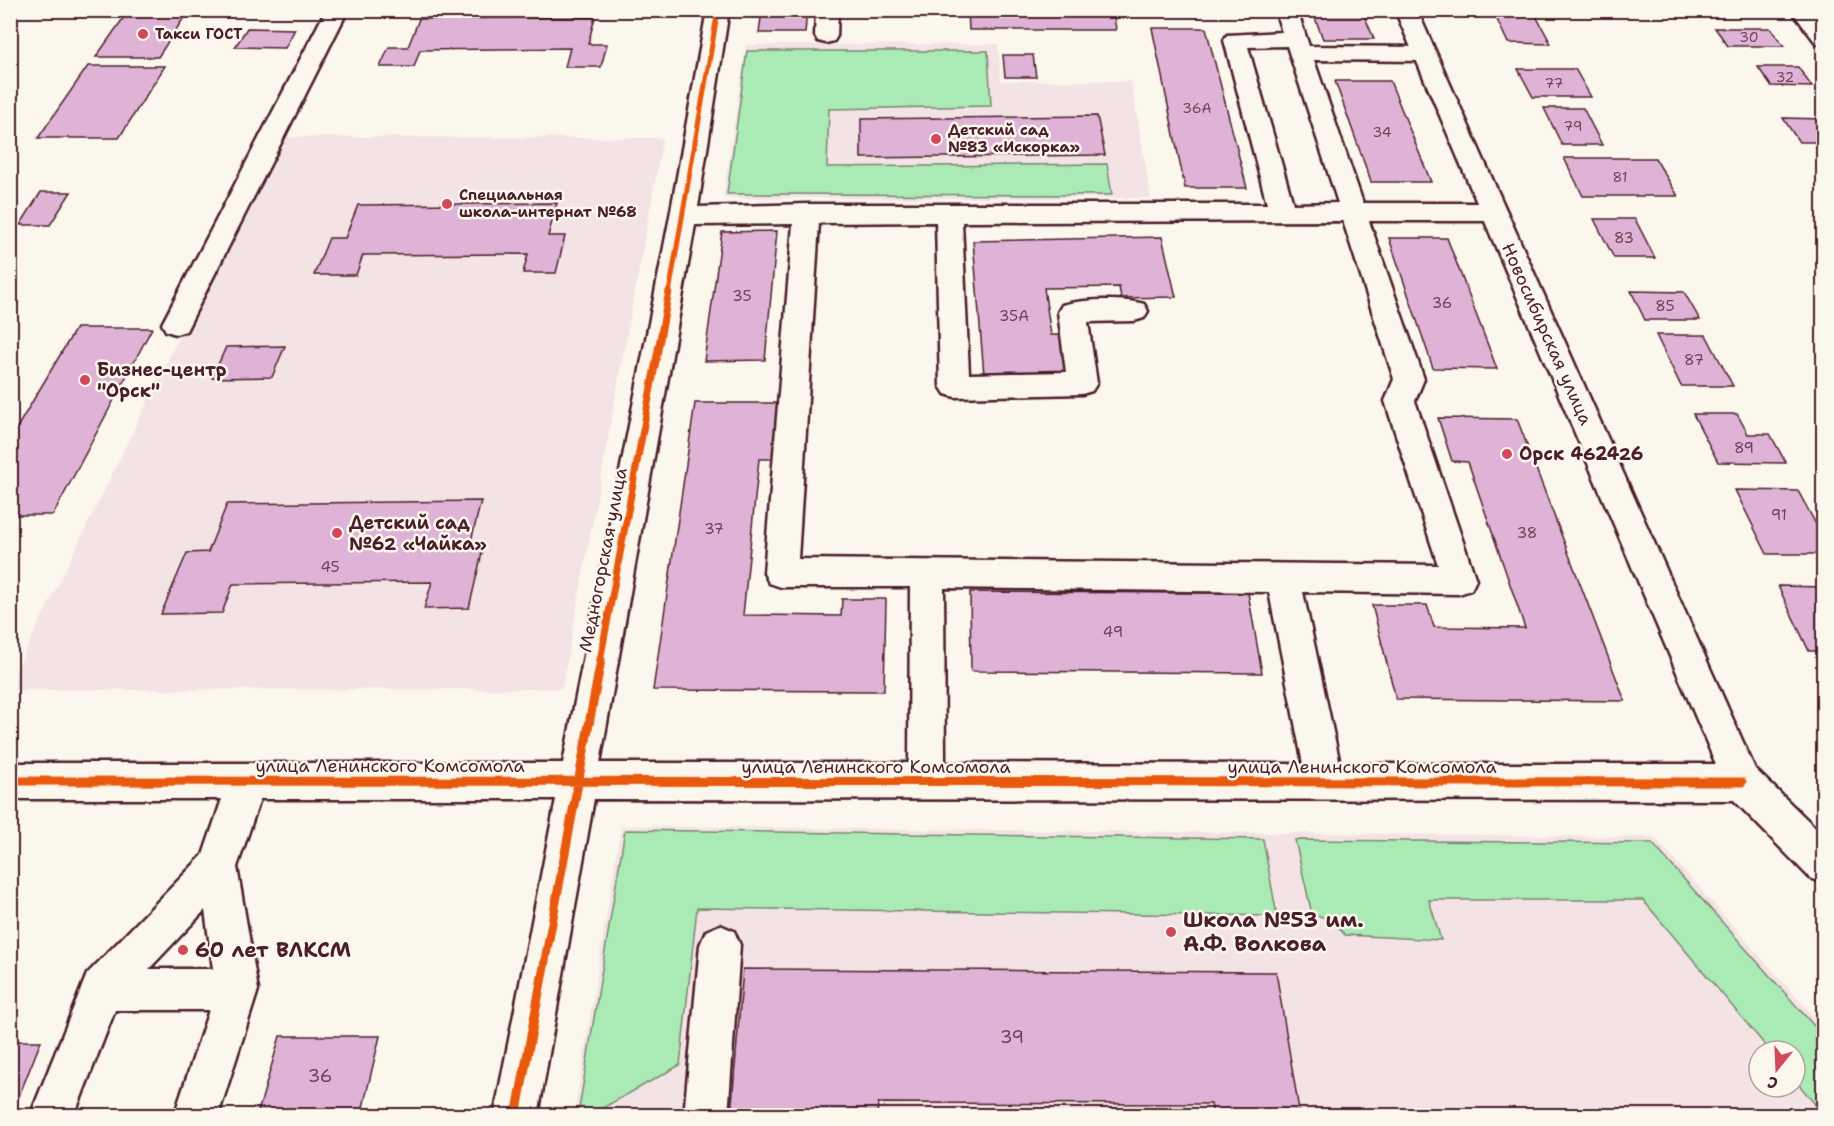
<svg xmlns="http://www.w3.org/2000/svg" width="1834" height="1126" viewBox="0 0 1834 1126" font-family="'Shantell Sans',sans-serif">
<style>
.built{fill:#f3e3e5;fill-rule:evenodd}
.green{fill:#aaebb5;stroke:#7a8570;stroke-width:1.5}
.building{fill:#dfb3d6;stroke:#4a1f2b;stroke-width:1.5}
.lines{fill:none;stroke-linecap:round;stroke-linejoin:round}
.minor-casing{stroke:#4a1f2b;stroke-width:5}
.major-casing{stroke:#4a1f2b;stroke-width:5}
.minor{fill:#fbf7ec;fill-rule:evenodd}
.major{fill:#fbf7ec;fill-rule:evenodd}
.cycleway-far2-casing{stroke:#fbf7ec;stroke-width:8}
.cycleway-far1-casing{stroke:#fbf7ec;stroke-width:10}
.cycleway-casing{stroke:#fbf7ec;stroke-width:13}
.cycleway-far2{stroke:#e8590c;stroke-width:5}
.cycleway-far1{stroke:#e8590c;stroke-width:7}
.cycleway{stroke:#e8590c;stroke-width:9}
.poi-dot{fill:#d1495b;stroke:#fbf7ec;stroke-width:2}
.labels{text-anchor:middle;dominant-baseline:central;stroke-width:5;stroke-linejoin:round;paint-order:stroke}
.far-number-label{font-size:14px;fill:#6f4456}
.far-poi-label{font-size:15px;font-weight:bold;fill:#4a1f2b;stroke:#fbf7ec;text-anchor:start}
.number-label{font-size:15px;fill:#6f4456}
.street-label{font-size:18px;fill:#4a1f2b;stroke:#fbf7ec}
.poi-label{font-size:18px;font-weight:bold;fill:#4a1f2b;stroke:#fbf7ec;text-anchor:start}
.near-number-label{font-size:18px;fill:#6f4456}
.near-poi-label{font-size:21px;font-weight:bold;fill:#4a1f2b;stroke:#fbf7ec;text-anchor:start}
</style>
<rect width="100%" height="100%" fill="#fbf7ec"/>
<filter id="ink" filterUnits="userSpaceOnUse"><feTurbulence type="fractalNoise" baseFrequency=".0167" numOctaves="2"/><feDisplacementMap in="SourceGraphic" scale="12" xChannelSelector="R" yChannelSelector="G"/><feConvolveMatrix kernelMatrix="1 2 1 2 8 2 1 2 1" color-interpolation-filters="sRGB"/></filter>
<g filter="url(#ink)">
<path class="built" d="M 998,44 L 1001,81 L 1131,81 L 1151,198 L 723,198 L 746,45 Z
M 277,137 L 663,138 L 562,689 L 11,690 L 10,683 Z
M 621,826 L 1654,837 L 1823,1027 L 1823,1115 L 574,1116 ZM 1759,1051 L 1795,1051 L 1795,1087 L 1759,1087 Z"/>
<path class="green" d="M 747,51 L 988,51 L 991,106 L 829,109 L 827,167 L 1107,164 L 1112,195 L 727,194 Z
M 625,830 L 1263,839 L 1277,916 L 697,908 L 680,1065 L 590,1115 L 578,1115 Z
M 1295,840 L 1652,843 L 1823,1036 L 1823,1114 L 1795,1080 L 1795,1051 L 1770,1051 L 1643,900 L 1429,900 L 1441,940 L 1345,935 L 1332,920 L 1312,914 Z"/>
<path class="building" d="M 129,10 L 189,10 L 158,57 L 96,57 Z
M 762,10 L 807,10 L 805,33 L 759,33 Z
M 968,10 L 1113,10 L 1116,30 L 969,30 Z
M 1312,10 L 1362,10 L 1374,39 L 1323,39 Z
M 1494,13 L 1535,14 L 1551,44 L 1508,43 Z
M 595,17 L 588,44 L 607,44 L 601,67 L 565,67 L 570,48 L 420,50 L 414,67 L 380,67 L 389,47 L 408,47 L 419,19 Z
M 247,28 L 295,29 L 285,48 L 235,47 Z
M 1152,28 L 1206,28 L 1247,188 L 1185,188 Z
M 1715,28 L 1770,28 L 1784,46 L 1728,46 Z
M 1003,55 L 1033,55 L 1036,77 L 1005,77 Z
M 88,66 L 165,66 L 119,138 L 38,138 Z
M 1758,67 L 1798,67 L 1812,87 L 1771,86 Z
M 1518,69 L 1575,69 L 1591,97 L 1533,97 Z
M 1335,81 L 1390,81 L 1431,182 L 1371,182 Z
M 1544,108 L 1583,108 L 1602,145 L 1562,145 Z
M 1097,116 L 1105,155 L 861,158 L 861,119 Z
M 1783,118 L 1824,119 L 1824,142 L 1799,142 Z
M 1564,158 L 1655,158 L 1678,196 L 1583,196 Z
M 41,192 L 71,192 L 50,225 L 20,225 Z
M 557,203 L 548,236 L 565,236 L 556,273 L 523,273 L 528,254 L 363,255 L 356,275 L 314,275 L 329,238 L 345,238 L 358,205 Z
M 1594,219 L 1635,219 L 1655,258 L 1614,258 Z
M 777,231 L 765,360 L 704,361 L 722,232 Z
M 1162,237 L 1176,297 L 1121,298 L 1119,287 L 1044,288 L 1051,335 L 1063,335 L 1069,373 L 984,375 L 973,241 Z
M 1389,238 L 1447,238 L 1497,369 L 1433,368 Z
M 1631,291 L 1684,292 L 1700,320 L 1645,320 Z
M 76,328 L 152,328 L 53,515 L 10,515 L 10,431 L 15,431 Z
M 1656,335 L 1706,335 L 1733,386 L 1681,386 Z
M 285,346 L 272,377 L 212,378 L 226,347 Z
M 695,403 L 786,403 L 781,459 L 759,459 L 743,615 L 841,616 L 842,599 L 886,599 L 884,691 L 653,690 Z
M 1693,414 L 1737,414 L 1748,434 L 1770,434 L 1786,463 L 1718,462 Z
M 1438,418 L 1517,419 L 1625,701 L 1396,699 L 1372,605 L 1427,605 L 1434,627 L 1525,628 L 1468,462 L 1452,461 Z
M 1735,490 L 1798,491 L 1824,539 L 1824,554 L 1767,554 Z
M 481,501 L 469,549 L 483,549 L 469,608 L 424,609 L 432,582 L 233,584 L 222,613 L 161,614 L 187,553 L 208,552 L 227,504 Z
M 1778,586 L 1824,587 L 1824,651 L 1809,651 Z
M 970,592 L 1248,593 L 1262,673 L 971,671 Z
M 743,969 L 1276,972 L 1300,1116 L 1213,1116 L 1211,1104 L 878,1103 L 877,1116 L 731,1116 Z
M 280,1036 L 380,1036 L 361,1116 L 257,1116 Z
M 10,1041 L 41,1041 L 11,1116 L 10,1116 Z"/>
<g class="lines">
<defs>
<path id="minor" d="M 326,10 L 348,10 L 186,331 L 176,334 L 166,331 L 162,324 Z
M 707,10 L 729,10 L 698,207 L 807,204 L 1267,204 L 1224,40 L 1227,35 L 1282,32 L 1275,10 L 1297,10 L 1309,46 L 1425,47 L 1433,49 L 1436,54 L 1433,59 L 1425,61 L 1314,60 L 1363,203 L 1494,203 L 1503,206 L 1507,212 L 1503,218 L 1494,221 L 1369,221 L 1424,379 L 1415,401 L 1476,580 L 1471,590 L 1459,594 L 1303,592 L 1340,764 L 1742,764 L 1755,769 L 1761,782 L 1755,795 L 1742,800 L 594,799 L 538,1116 L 494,1116 L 556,799 L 260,799 L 237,867 L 258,990 L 218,1116 L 174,1116 L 209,1010 L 115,1010 L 74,1116 L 30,1116 L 87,974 L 203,855 L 222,799 L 10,799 L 10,763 L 563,763 L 670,216 ZM 1287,46 L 1338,203 L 1293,204 L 1248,47 ZM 1343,221 L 1394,379 L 1385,401 L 1438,565 L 798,559 L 819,223 L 936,222 L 940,386 L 945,394 L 955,397 L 1082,394 L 1092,391 L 1097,383 L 1088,322 L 1134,321 L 1144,318 L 1148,311 L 1144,304 C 1124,298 1082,299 1062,305 L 1058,312 L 1066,372 L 969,374 L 962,222 ZM 793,224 L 764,573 L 769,583 L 781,587 L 910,587 L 909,763 L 600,763 L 695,225 ZM 944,588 L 1269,592 L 1303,764 L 945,763 ZM 205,910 L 213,969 L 149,969 Z
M 816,10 L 838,10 L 837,36 L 834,41 L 826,43 L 818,41 L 815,36 Z
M 1791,10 L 1814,10 L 1824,22 L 1824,45 L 1816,43 Z
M 720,925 L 734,931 L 740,945 L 728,1116 L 684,1116 L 700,945 L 706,931 Z"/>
<path id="major" d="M 1395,10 L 1417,10 L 1755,769 L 1824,836 L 1824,883 L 1810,878 L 1729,795 Z"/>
</defs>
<use href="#minor" class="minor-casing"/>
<use href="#major" class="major-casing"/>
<use href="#minor" class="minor"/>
<use href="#major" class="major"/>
<defs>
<path id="cycleway-far2" d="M 669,293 L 718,10"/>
<path id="cycleway-far1" d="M 600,661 L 669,291"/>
<path id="cycleway" d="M 10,781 L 1742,782
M 516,1116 L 601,660"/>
</defs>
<use href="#cycleway-far2" class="cycleway-far2-casing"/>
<use href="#cycleway-far1" class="cycleway-far1-casing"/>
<use href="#cycleway" class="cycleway-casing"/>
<use href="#cycleway-far2" class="cycleway-far2"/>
<use href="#cycleway-far1" class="cycleway-far1"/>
<use href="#cycleway" class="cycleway"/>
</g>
</g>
<g class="poi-dot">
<circle cx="143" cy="34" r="6"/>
<circle cx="936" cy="139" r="6"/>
<circle cx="447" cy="204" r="6"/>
<circle cx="85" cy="380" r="6"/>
<circle cx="1507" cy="454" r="6"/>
<circle cx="337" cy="533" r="6"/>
<circle cx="1171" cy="932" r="6"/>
<circle cx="183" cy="950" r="6"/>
</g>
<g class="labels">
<g class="far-number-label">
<text x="1749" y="37">30</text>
<text x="1785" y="77">32</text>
<text x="1554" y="83">77</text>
<text x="1197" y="108">36А</text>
<text x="1573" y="126">79</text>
<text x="1382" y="132">34</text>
<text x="1620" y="177">81</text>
</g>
<g class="far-poi-label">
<text x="155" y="34">Такси ГОСТ</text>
<text x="948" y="130">Детский сад<tspan x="948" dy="17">№83 «Искорка»</tspan></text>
<text x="459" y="195">Специальная<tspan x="459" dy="17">школа-интернат №68</tspan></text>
</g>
<g class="number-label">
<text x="1624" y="238">83</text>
<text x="742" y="296">35</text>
<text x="1442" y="303">36</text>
<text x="1665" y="306">85</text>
<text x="1014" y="316">35А</text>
<text x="1694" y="360">87</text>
<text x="1744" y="448">89</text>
<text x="1779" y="515">91</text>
<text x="714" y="529">37</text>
<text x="1527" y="533">38</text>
<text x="330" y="567">45</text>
<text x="1113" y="632">49</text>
</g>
<g class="street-label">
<text transform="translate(1547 334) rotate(66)">Новосибирская улица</text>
<text transform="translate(603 560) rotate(-79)">Медногорская улица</text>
<text x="390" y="766">улица Ленинского Комсомола</text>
<text x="876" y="767">улица Ленинского Комсомола</text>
<text x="1362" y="767">улица Ленинского Комсомола</text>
</g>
<g class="poi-label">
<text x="97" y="370">Бизнес-центр<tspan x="97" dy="21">"Орск"</tspan></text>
<text x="1519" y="454">Орск 462426</text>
<text x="349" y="523">Детский сад<tspan x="349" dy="21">№62 «Чайка»</tspan></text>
</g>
<g class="near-number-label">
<text x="1012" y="1037">39</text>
<text x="320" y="1076">36</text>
</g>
<g class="near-poi-label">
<text x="1183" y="920">Школа №53 им.<tspan x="1183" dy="24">А.Ф. Волкова</tspan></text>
<text x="195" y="950">60 лет ВЛКСМ</text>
</g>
</g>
<rect width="1834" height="1126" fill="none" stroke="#fbf7ec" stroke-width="36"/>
<rect x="18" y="18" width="1798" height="1090" fill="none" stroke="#4a1f2b" stroke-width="2" filter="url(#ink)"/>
<g transform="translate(1777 1069) rotate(198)"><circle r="28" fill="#fbf7ec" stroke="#b4a19f" stroke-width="1.5"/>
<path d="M0-4.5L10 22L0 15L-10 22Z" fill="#d1495b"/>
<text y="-9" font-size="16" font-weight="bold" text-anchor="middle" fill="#4a1f2b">С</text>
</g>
</svg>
